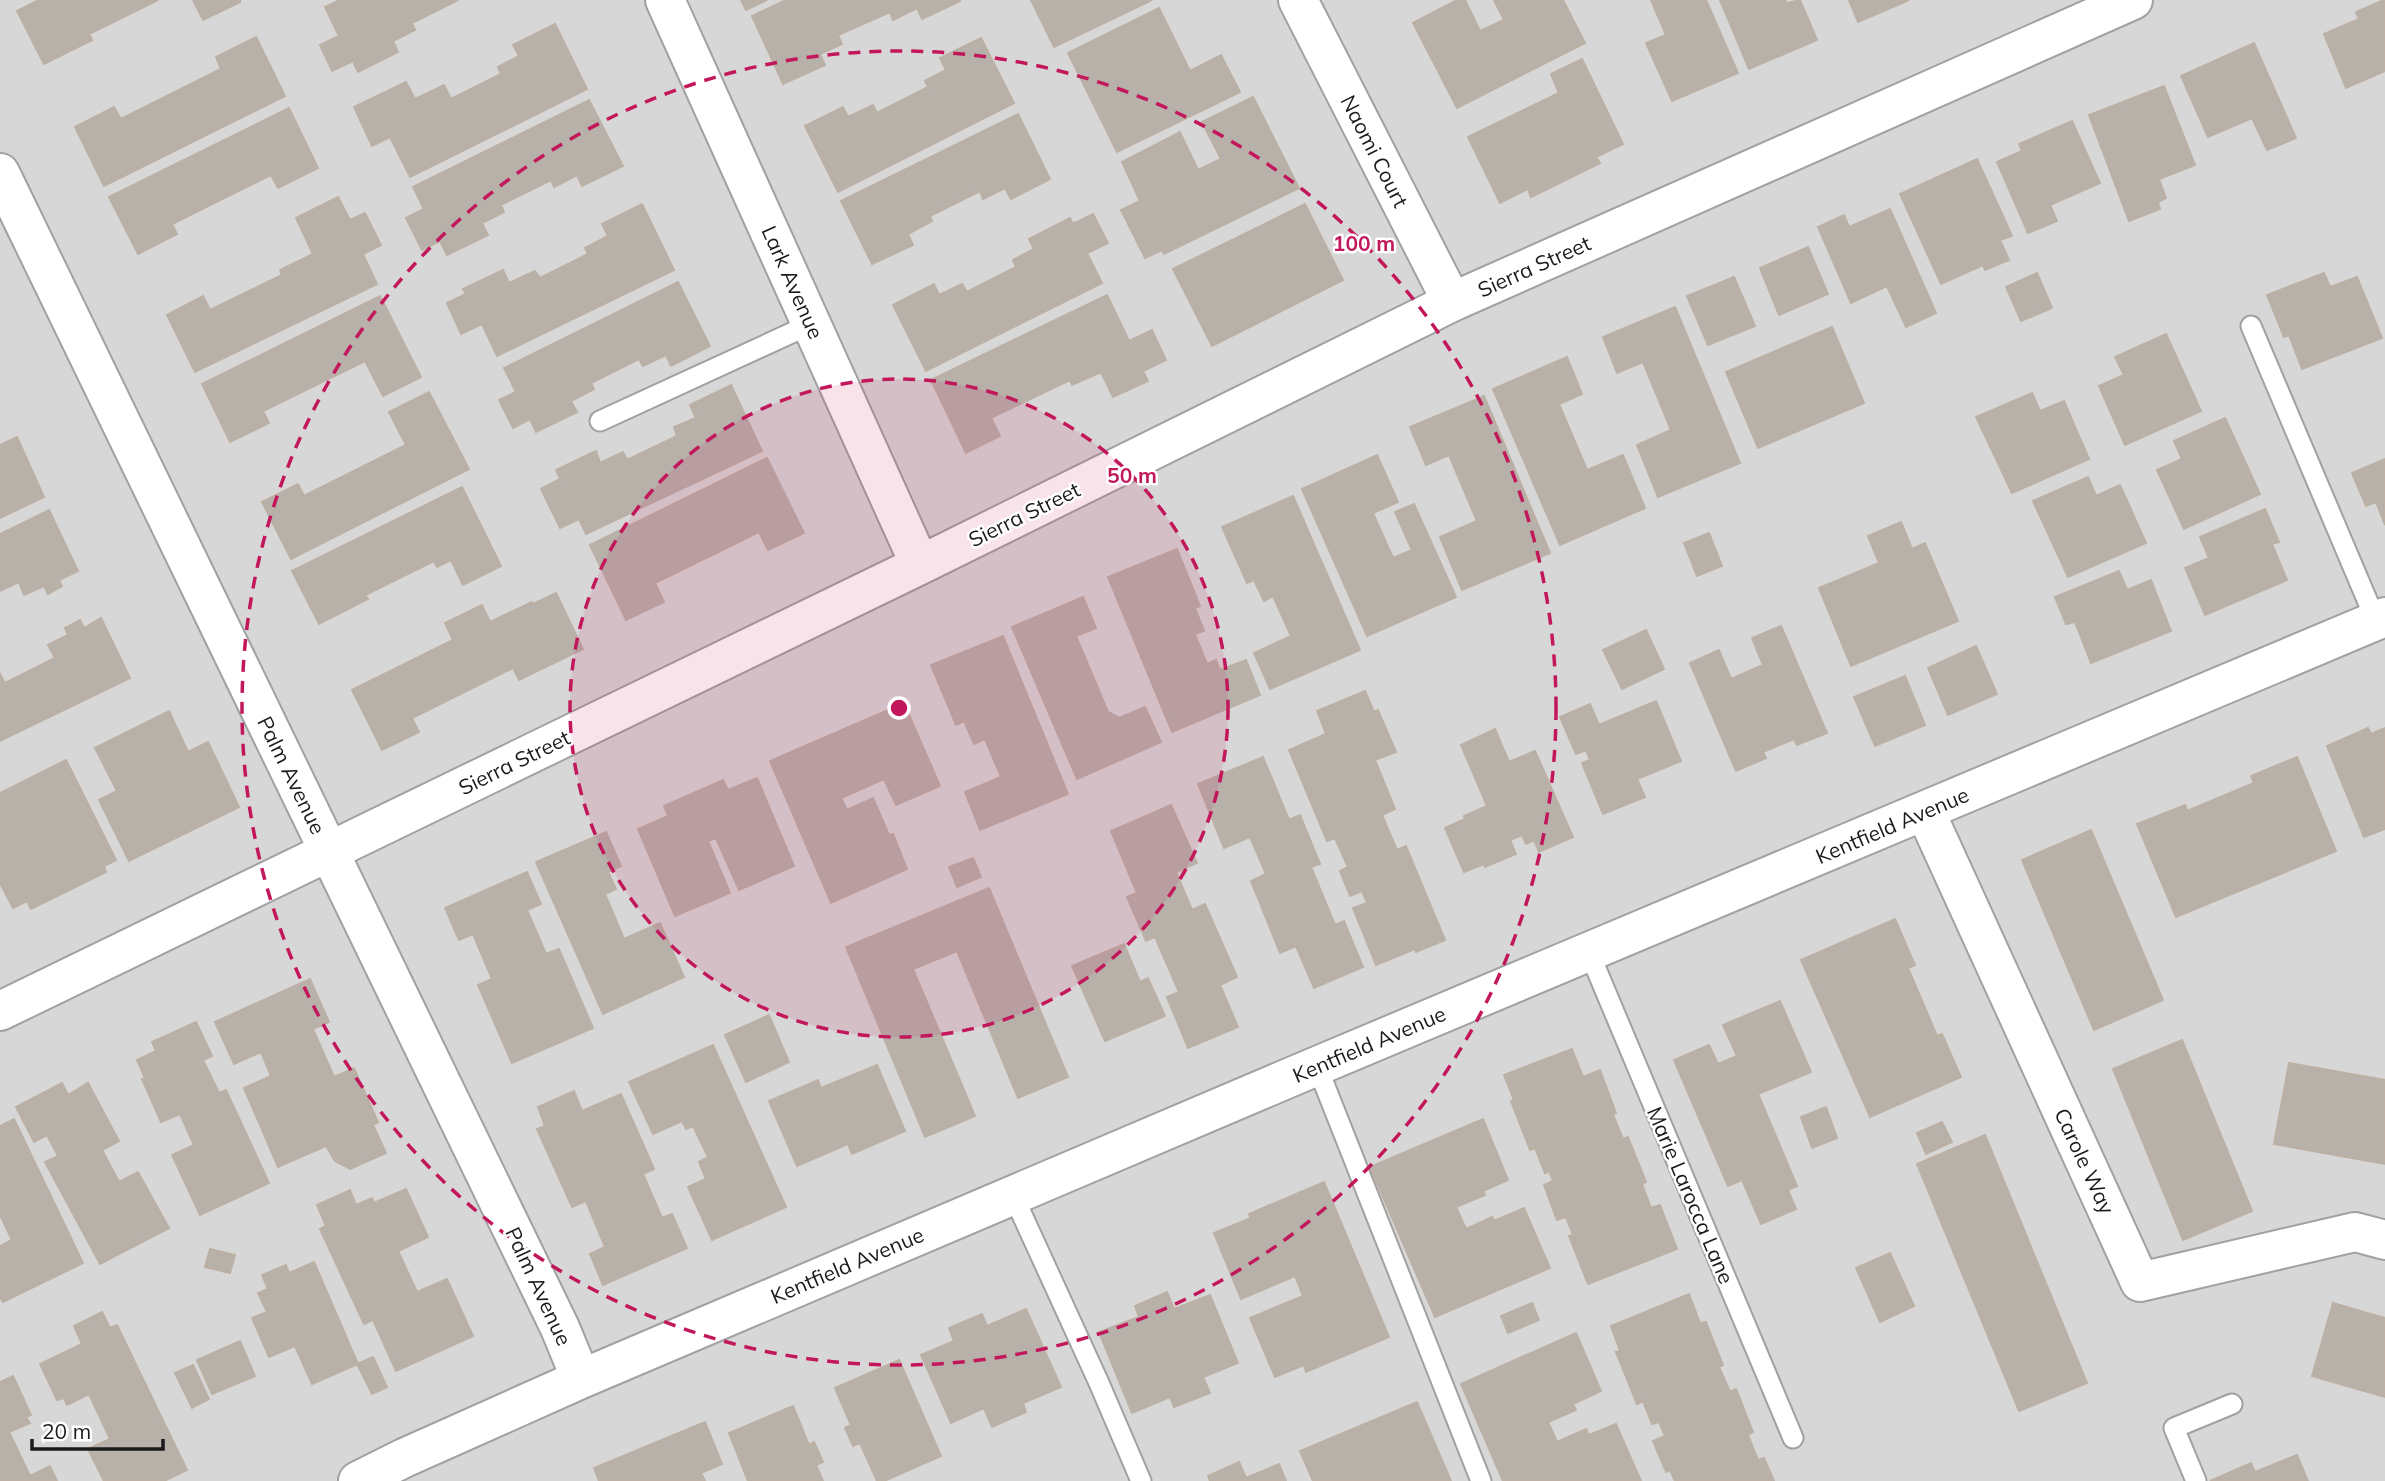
<svg xmlns="http://www.w3.org/2000/svg" width="2385" height="1481" viewBox="0 0 2385 1481" font-family="Mulish,sans-serif">
<style>
.residential{fill:#d8d7d7}
.building{fill:#b7b1aa;stroke:#bcb0a4;stroke-width:2}
.lines{fill:none;stroke-linecap:round;stroke-linejoin:round}
.lane-casing{stroke:#a1a1a1;stroke-width:23}
.street-casing{stroke:#a1a1a1;stroke-width:42}
.lane{stroke:#fff;stroke-width:19}
.street{stroke:#fff;stroke-width:38}
.ring{fill:none;stroke:#c2185b;stroke-width:3.5;stroke-dasharray:12 9}
.labels{text-anchor:middle;dominant-baseline:central;stroke-width:5;stroke-linejoin:round;paint-order:stroke}
.street-label{font-size:21px;fill:#1a1a1a;stroke:#fff}
.centre{fill:#c2185b;stroke:#fff;stroke-width:3.5}
.ring-label{font-size:21px;text-anchor:middle;font-weight:bold;fill:#c2185b;stroke:#fff;stroke-width:5;stroke-linejoin:round;paint-order:stroke}
</style>
<rect width="100%" height="100%" fill="#ebe9e0"/>
<path class="residential" d="M 0,0 L 2385,0 L 2385,1481 L 0,1481 Z"/>
<path class="building" d="M 39,0 L 158,0 L 89,34 L 92,40 L 44,64 L 17,11 Z
M 193,0 L 240,0 L 240,2 L 203,20 Z
M 340,0 L 458,0 L 412,23 L 415,30 L 393,41 L 398,52 L 358,72 L 353,61 L 332,71 L 320,45 L 339,36 L 325,7 Z
M 741,0 L 767,0 L 746,10 Z
M 786,0 L 960,0 L 960,1 L 922,19 L 917,8 L 893,20 L 890,12 L 838,35 L 842,44 L 820,54 L 825,65 L 783,84 L 752,16 Z
M 1031,0 L 1152,0 L 1054,47 Z
M 1457,0 L 1465,0 L 1480,31 L 1504,20 L 1494,0 L 1563,0 L 1585,43 L 1457,108 L 1413,23 Z
M 1651,0 L 1706,0 L 1738,73 L 1672,101 L 1646,43 L 1666,35 Z
M 1720,0 L 1785,0 L 1787,3 L 1800,0 L 1817,40 L 1749,69 Z
M 1849,0 L 1909,0 L 1858,22 Z
M 2384,0 L 2385,71 L 2346,88 L 2324,34 L 2359,19 L 2356,12 Z
M 1159,8 L 1190,71 L 1221,55 L 1240,92 L 1117,152 L 1068,53 Z
M 555,24 L 587,89 L 410,177 L 390,137 L 372,146 L 354,107 L 406,82 L 415,99 L 444,85 L 451,99 L 501,74 L 498,67 L 519,56 L 513,45 Z
M 256,37 L 285,96 L 104,186 L 75,127 L 114,107 L 121,119 L 221,69 L 216,57 Z
M 981,38 L 1014,103 L 838,192 L 805,126 L 843,107 L 848,117 L 873,105 L 877,113 L 928,87 L 925,81 L 946,70 L 940,58 Z
M 2254,43 L 2296,138 L 2267,150 L 2252,118 L 2208,137 L 2181,76 Z
M 1582,59 L 1623,144 L 1596,157 L 1600,163 L 1531,197 L 1528,189 L 1500,203 L 1468,137 L 1559,93 L 1551,74 Z
M 2164,86 L 2195,165 L 2159,179 L 2166,198 L 2158,202 L 2160,209 L 2129,221 L 2089,115 Z
M 1253,97 L 1299,188 L 1164,254 L 1162,250 L 1145,258 L 1121,210 L 1140,201 L 1122,162 L 1180,132 L 1198,170 L 1221,159 L 1202,122 Z
M 589,100 L 623,166 L 582,186 L 577,175 L 554,187 L 551,180 L 501,205 L 504,212 L 482,223 L 488,235 L 447,255 L 440,241 L 422,250 L 406,218 L 424,209 L 413,187 Z
M 289,108 L 318,168 L 278,188 L 271,175 L 172,224 L 177,234 L 138,254 L 109,197 Z
M 1018,114 L 1050,179 L 1011,199 L 1005,188 L 983,199 L 980,191 L 930,216 L 932,221 L 908,234 L 913,245 L 872,264 L 841,201 Z
M 2072,121 L 2100,183 L 2050,205 L 2057,221 L 2028,233 L 1997,162 L 2022,151 L 2019,144 Z
M 1977,159 L 2012,236 L 2000,240 L 2009,260 L 1985,270 L 1983,265 L 1941,284 L 1900,194 Z
M 338,197 L 350,220 L 365,213 L 381,245 L 363,254 L 377,284 L 195,372 L 167,315 L 203,296 L 210,310 L 282,275 L 280,270 L 313,254 L 296,218 Z
M 642,204 L 674,270 L 497,356 L 482,324 L 461,334 L 447,303 L 466,294 L 463,289 L 503,270 L 509,283 L 535,271 L 540,278 L 588,254 L 585,248 L 608,236 L 602,224 Z
M 1305,204 L 1343,280 L 1212,346 L 1173,269 Z
M 1890,209 L 1936,313 L 1906,327 L 1887,286 L 1851,303 L 1818,227 L 1844,215 L 1849,227 Z
M 1093,214 L 1108,243 L 1087,253 L 1102,283 L 926,371 L 893,305 L 934,284 L 939,295 L 962,284 L 967,292 L 1016,267 L 1013,260 L 1034,249 L 1029,239 L 1070,218 L 1073,224 Z
M 1808,247 L 1828,294 L 1779,315 L 1760,268 Z
M 2037,273 L 2052,308 L 2021,321 L 2006,287 Z
M 2324,273 L 2330,287 L 2357,277 L 2382,338 L 2302,369 L 2289,335 L 2284,337 L 2267,295 Z
M 1734,277 L 1755,326 L 1708,345 L 1687,296 Z
M 678,282 L 710,346 L 671,366 L 666,355 L 643,366 L 639,359 L 591,383 L 594,389 L 571,401 L 577,412 L 536,432 L 530,419 L 513,428 L 499,400 L 516,392 L 504,368 Z
M 1107,295 L 1129,341 L 1152,330 L 1166,360 L 1143,371 L 1148,381 L 1113,397 L 1101,372 L 1072,385 L 1070,380 L 991,418 L 1000,436 L 966,453 L 931,380 Z
M 380,296 L 421,377 L 383,396 L 365,361 L 263,411 L 269,423 L 230,442 L 202,384 Z
M 1675,307 L 1740,463 L 1658,497 L 1637,445 L 1671,430 L 1643,362 L 1617,373 L 1603,337 Z
M 1832,327 L 1864,403 L 1758,448 L 1726,372 Z
M 2166,334 L 2201,411 L 2125,445 L 2099,386 L 2124,375 L 2115,357 Z
M 1567,357 L 1582,394 L 1559,404 L 1587,470 L 1623,455 L 1645,508 L 1560,545 L 1493,389 Z
M 731,385 L 762,451 L 586,534 L 579,519 L 560,528 L 541,489 L 560,479 L 556,470 L 596,451 L 600,463 L 623,452 L 627,460 L 677,436 L 674,427 L 696,418 L 690,405 Z
M 429,392 L 469,469 L 291,559 L 262,502 L 298,484 L 304,496 L 406,445 L 389,412 Z
M 2032,393 L 2040,411 L 2064,401 L 2089,459 L 2012,493 L 1976,417 Z
M 1484,396 L 1550,553 L 1462,590 L 1440,537 L 1477,521 L 1449,455 L 1426,465 L 1410,427 Z
M 2225,418 L 2260,494 L 2184,529 L 2157,470 L 2182,459 L 2174,441 Z
M 17,437 L 44,497 L 0,518 L 0,445 Z
M 1377,455 L 1398,502 L 1373,513 L 1393,558 L 1412,550 L 1395,512 L 1414,504 L 1456,597 L 1367,636 L 1302,489 Z
M 767,458 L 804,533 L 768,550 L 759,532 L 655,583 L 664,602 L 626,620 L 590,545 Z
M 2385,459 L 2385,525 L 2376,502 L 2366,506 L 2352,473 Z
M 2088,477 L 2096,496 L 2120,485 L 2146,543 L 2068,577 L 2033,501 Z
M 462,487 L 501,566 L 463,585 L 451,560 L 437,567 L 434,561 L 365,595 L 368,599 L 319,624 L 292,571 Z
M 1293,496 L 1360,650 L 1270,689 L 1254,653 L 1291,636 L 1273,596 L 1264,601 L 1254,580 L 1247,583 L 1222,527 Z
M 2265,509 L 2279,542 L 2272,544 L 2287,580 L 2205,615 L 2185,568 L 2209,558 L 2200,537 Z
M 49,510 L 78,571 L 59,580 L 62,586 L 48,594 L 44,586 L 24,595 L 19,582 L 0,591 L 0,534 Z
M 1901,522 L 1912,549 L 1925,543 L 1958,621 L 1851,666 L 1819,588 L 1879,563 L 1868,536 Z
M 1709,533 L 1722,566 L 1697,576 L 1684,543 Z
M 1177,549 L 1200,606 L 1195,608 L 1204,631 L 1195,634 L 1207,664 L 1216,660 L 1220,670 L 1246,660 L 1260,695 L 1172,732 L 1108,577 Z
M 2119,571 L 2127,590 L 2151,580 L 2171,631 L 2091,663 L 2075,622 L 2066,624 L 2055,597 Z
M 556,593 L 583,649 L 519,680 L 513,668 L 412,718 L 419,732 L 382,750 L 352,690 L 453,640 L 445,623 L 482,605 L 490,622 L 532,602 L 533,604 Z
M 1083,597 L 1096,628 L 1076,636 L 1108,712 L 1119,718 L 1145,707 L 1161,742 L 1077,779 L 1012,627 Z
M 101,618 L 130,678 L 0,741 L 0,674 L 5,683 L 55,658 L 48,645 L 68,635 L 65,628 L 80,620 L 84,628 Z
M 1781,626 L 1827,733 L 1797,745 L 1794,739 L 1763,752 L 1766,758 L 1736,771 L 1690,663 L 1719,650 L 1731,679 L 1763,665 L 1752,638 Z
M 1646,630 L 1664,669 L 1622,689 L 1603,650 Z
M 1003,636 L 1068,794 L 980,830 L 965,792 L 1001,777 L 985,739 L 974,744 L 964,721 L 956,725 L 931,665 Z
M 1976,646 L 1997,694 L 1948,715 L 1928,668 Z
M 1905,676 L 1925,725 L 1875,746 L 1854,697 Z
M 1365,691 L 1374,712 L 1378,710 L 1396,752 L 1375,760 L 1395,809 L 1382,815 L 1397,850 L 1406,846 L 1445,940 L 1416,952 L 1415,949 L 1376,965 L 1353,908 L 1367,903 L 1362,891 L 1350,896 L 1340,871 L 1348,867 L 1335,838 L 1327,841 L 1289,750 L 1326,734 L 1317,711 Z
M 1656,701 L 1681,761 L 1637,779 L 1645,797 L 1603,814 L 1582,763 L 1590,760 L 1586,750 L 1576,754 L 1560,717 L 1590,704 L 1599,725 Z
M 904,703 L 940,786 L 896,805 L 884,779 L 841,798 L 847,810 L 873,798 L 889,835 L 893,834 L 907,869 L 831,903 L 770,761 Z
M 169,711 L 188,752 L 208,742 L 239,807 L 129,861 L 99,800 L 117,791 L 95,748 Z
M 2368,728 L 2371,734 L 2385,728 L 2385,829 L 2364,837 L 2327,746 Z
M 1495,729 L 1509,762 L 1535,751 L 1573,837 L 1539,852 L 1534,840 L 1526,844 L 1522,835 L 1510,840 L 1516,854 L 1485,867 L 1484,864 L 1464,872 L 1445,828 L 1465,819 L 1464,816 L 1487,806 L 1461,745 Z
M 1263,757 L 1289,820 L 1300,815 L 1320,864 L 1311,867 L 1335,925 L 1344,921 L 1363,967 L 1314,988 L 1296,946 L 1280,953 L 1251,881 L 1266,874 L 1250,837 L 1224,848 L 1198,784 Z
M 2297,757 L 2336,851 L 2176,917 L 2137,824 L 2185,805 L 2187,811 L 2254,783 L 2251,776 Z
M 66,760 L 116,860 L 104,866 L 106,872 L 31,909 L 27,901 L 13,908 L 0,883 L 0,793 Z
M 757,778 L 794,866 L 739,890 L 716,838 L 708,841 L 730,893 L 675,916 L 638,829 L 668,816 L 664,806 L 723,780 L 728,790 Z
M 1171,805 L 1197,863 L 1176,872 L 1192,910 L 1205,904 L 1237,977 L 1220,985 L 1238,1027 L 1188,1048 L 1167,997 L 1179,992 L 1155,937 L 1146,941 L 1127,897 L 1137,893 L 1111,831 Z
M 2091,830 L 2163,1000 L 2094,1030 L 2022,860 Z
M 606,832 L 621,866 L 608,872 L 616,889 L 605,894 L 624,939 L 660,923 L 684,977 L 603,1014 L 536,862 Z
M 973,858 L 981,877 L 957,887 L 949,867 Z
M 527,872 L 541,904 L 527,910 L 546,954 L 559,949 L 593,1028 L 512,1063 L 478,985 L 492,979 L 473,934 L 459,940 L 445,908 Z
M 989,888 L 1068,1077 L 1018,1098 L 957,951 L 913,969 L 975,1116 L 925,1137 L 846,947 Z
M 1895,919 L 1915,965 L 1908,968 L 1937,1036 L 1942,1034 L 1961,1077 L 1870,1117 L 1801,960 Z
M 1124,944 L 1140,982 L 1148,978 L 1165,1016 L 1105,1041 L 1072,966 Z
M 310,979 L 329,1022 L 313,1029 L 334,1077 L 354,1068 L 378,1122 L 373,1125 L 386,1153 L 350,1169 L 335,1161 L 326,1146 L 278,1167 L 244,1088 L 271,1076 L 261,1052 L 234,1064 L 215,1022 Z
M 1780,1001 L 1811,1072 L 1758,1094 L 1797,1186 L 1788,1190 L 1796,1209 L 1761,1224 L 1742,1180 L 1728,1186 L 1674,1060 L 1709,1045 L 1718,1064 L 1737,1056 L 1723,1025 Z
M 769,1015 L 789,1062 L 746,1082 L 725,1035 Z
M 196,1022 L 212,1056 L 203,1060 L 219,1093 L 226,1090 L 269,1183 L 200,1215 L 172,1155 L 194,1145 L 180,1114 L 161,1122 L 142,1079 L 145,1078 L 137,1060 L 156,1051 L 152,1042 Z
M 2182,1040 L 2252,1211 L 2183,1240 L 2113,1069 Z
M 713,1045 L 786,1207 L 712,1240 L 688,1187 L 706,1179 L 699,1162 L 708,1157 L 693,1126 L 686,1129 L 682,1121 L 653,1134 L 629,1082 Z
M 1572,1049 L 1583,1077 L 1600,1070 L 1616,1113 L 1613,1115 L 1623,1139 L 1628,1137 L 1646,1182 L 1642,1184 L 1651,1208 L 1660,1205 L 1677,1249 L 1588,1284 L 1569,1236 L 1573,1235 L 1566,1217 L 1557,1220 L 1544,1185 L 1553,1181 L 1549,1171 L 1545,1173 L 1535,1148 L 1530,1150 L 1511,1101 L 1514,1100 L 1504,1075 Z
M 2289,1063 L 2385,1080 L 2385,1164 L 2274,1144 Z
M 877,1065 L 905,1131 L 852,1154 L 848,1144 L 797,1166 L 769,1101 L 818,1080 L 821,1088 Z
M 62,1083 L 68,1095 L 88,1083 L 119,1141 L 102,1150 L 119,1182 L 138,1172 L 169,1228 L 100,1264 L 45,1162 L 58,1156 L 47,1135 L 34,1142 L 16,1107 Z
M 574,1091 L 582,1111 L 621,1094 L 654,1169 L 643,1174 L 662,1218 L 672,1214 L 687,1248 L 603,1285 L 590,1254 L 605,1247 L 586,1201 L 572,1207 L 537,1129 L 545,1126 L 538,1107 Z
M 1826,1107 L 1837,1138 L 1812,1148 L 1801,1117 Z
M 14,1119 L 83,1263 L 3,1302 L 0,1297 L 0,1246 L 12,1240 L 0,1215 L 0,1126 Z
M 1483,1119 L 1508,1180 L 1483,1191 L 1485,1195 L 1456,1207 L 1466,1229 L 1492,1217 L 1494,1221 L 1524,1208 L 1550,1268 L 1435,1317 L 1370,1167 Z
M 1942,1122 L 1952,1142 L 1926,1154 L 1917,1133 Z
M 1985,1135 L 2087,1383 L 2019,1411 L 1917,1164 Z
M 1324,1182 L 1389,1337 L 1306,1372 L 1304,1365 L 1275,1377 L 1250,1318 L 1303,1296 L 1295,1276 L 1241,1299 L 1214,1233 L 1251,1218 L 1249,1214 Z
M 406,1189 L 428,1237 L 398,1251 L 417,1292 L 447,1279 L 473,1336 L 396,1371 L 373,1320 L 364,1324 L 320,1229 L 326,1226 L 317,1205 L 350,1190 L 356,1205 L 372,1198 L 374,1203 Z
M 210,1249 L 235,1255 L 230,1273 L 205,1267 Z
M 1890,1253 L 1914,1306 L 1880,1322 L 1856,1268 Z
M 314,1262 L 358,1364 L 312,1384 L 295,1346 L 269,1357 L 252,1318 L 267,1312 L 258,1293 L 268,1289 L 262,1275 L 286,1265 L 289,1273 Z
M 1167,1292 L 1174,1309 L 1210,1295 L 1238,1363 L 1203,1377 L 1210,1393 L 1174,1407 L 1170,1397 L 1132,1413 L 1099,1332 L 1139,1317 L 1135,1306 Z
M 1689,1294 L 1700,1323 L 1706,1322 L 1723,1365 L 1719,1367 L 1730,1392 L 1736,1389 L 1753,1432 L 1748,1435 L 1758,1460 L 1764,1458 L 1774,1481 L 1675,1481 L 1670,1470 L 1666,1472 L 1653,1441 L 1665,1436 L 1659,1422 L 1652,1424 L 1643,1401 L 1637,1404 L 1616,1352 L 1620,1351 L 1611,1326 Z
M 1532,1303 L 1539,1320 L 1508,1333 L 1501,1316 Z
M 2333,1303 L 2385,1318 L 2385,1397 L 2312,1376 Z
M 1026,1309 L 1061,1387 L 1023,1403 L 1026,1412 L 992,1427 L 984,1408 L 951,1423 L 921,1355 L 954,1341 L 949,1328 L 982,1314 L 987,1326 Z
M 102,1312 L 110,1328 L 117,1325 L 187,1470 L 164,1481 L 104,1481 L 88,1449 L 110,1439 L 89,1394 L 67,1405 L 64,1398 L 57,1400 L 40,1364 L 82,1344 L 74,1326 Z
M 1576,1333 L 1601,1391 L 1573,1404 L 1576,1410 L 1548,1422 L 1557,1442 L 1586,1429 L 1589,1435 L 1616,1424 L 1641,1481 L 1503,1481 L 1461,1384 Z
M 240,1341 L 255,1376 L 212,1394 L 197,1360 Z
M 373,1357 L 387,1387 L 372,1394 L 357,1364 Z
M 899,1360 L 941,1456 L 884,1481 L 877,1481 L 860,1443 L 853,1446 L 845,1428 L 851,1425 L 835,1388 Z
M 193,1365 L 209,1399 L 192,1408 L 175,1373 Z
M 13,1376 L 31,1415 L 26,1417 L 30,1423 L 9,1432 L 30,1476 L 50,1466 L 57,1481 L 0,1481 L 0,1382 Z
M 1417,1402 L 1451,1481 L 1313,1481 L 1300,1451 Z
M 793,1406 L 809,1445 L 814,1442 L 823,1462 L 816,1465 L 823,1481 L 748,1481 L 729,1433 Z
M 705,1422 L 722,1464 L 701,1473 L 705,1481 L 599,1481 L 594,1468 Z
M 2297,1455 L 2308,1481 L 2210,1481 L 2251,1463 L 2255,1472 Z
M 1239,1462 L 1246,1478 L 1279,1464 L 1286,1481 L 1210,1481 L 1208,1476 Z"/>
<g class="lines">
<defs>
<path id="lane" d="M 2251,326 L 2376,621
M 600,421 L 811,324
M 1589,952 L 1793,1438
M 1317,1066 L 1481,1481
M 1013,1195 L 1099,1383 L 1141,1481
M 2196,1481 L 2174,1428 L 2232,1404"/>
<path id="street" d="M 665,0 L 920,565
M 1298,0 L 1452,302
M 0,173 L 560,1328 L 581,1379
M 1925,811 L 2140,1282 L 2355,1232 L 2385,1240
M 0,1011 L 920,565 L 1452,302 L 2133,0
M 358,1481 L 404,1458 L 581,1379 L 1317,1066 L 2385,617"/>
</defs>
<use href="#lane" class="lane-casing"/>
<use href="#street" class="street-casing"/>
<use href="#lane" class="lane"/>
<use href="#street" class="street"/>
</g>
<circle cx="899" cy="708" r="329" fill="#c2185b" fill-opacity=".12"/>
<g class="ring">
<circle cx="899" cy="708" r="329"/>
<circle cx="899" cy="708" r="657"/>
</g>
<g class="labels">
<g class="street-label">
<text transform="translate(1375 151) rotate(63)">Naomi Court</text>
<text transform="translate(1534 266) rotate(-24)">Sierra Street</text>
<text transform="translate(793 282) rotate(66)">Lark Avenue</text>
<text transform="translate(1024 514) rotate(-26)">Sierra Street</text>
<text transform="translate(514 762) rotate(-26)">Sierra Street</text>
<text transform="translate(292 775) rotate(64)">Palm Avenue</text>
<text transform="translate(1892 825) rotate(-23)">Kentfield Avenue</text>
<text transform="translate(1369 1044) rotate(-23)">Kentfield Avenue</text>
<text transform="translate(2085 1161) rotate(65)">Carole Way</text>
<text transform="translate(1691 1195) rotate(67)">Marie Larocca Lane</text>
<text transform="translate(847 1265) rotate(-23)">Kentfield Avenue</text>
<text transform="translate(539 1286) rotate(65)">Palm Avenue</text>
</g>
</g>
<circle cx="899" cy="708" r="10" class="centre"/>
<g class="ring-label">
<text x="1364" y="251">100 m</text>
<text x="1132" y="483">50 m</text>
</g>
<path d="M32 1439v10h131v-10" fill="none" stroke="#1a1a1a" stroke-width="3.5"/>
<text x="42" y="1439" font-size="21" fill="#1a1a1a" stroke="#ffffff" stroke-width="5" paint-order="stroke">20 m</text>
</svg>
